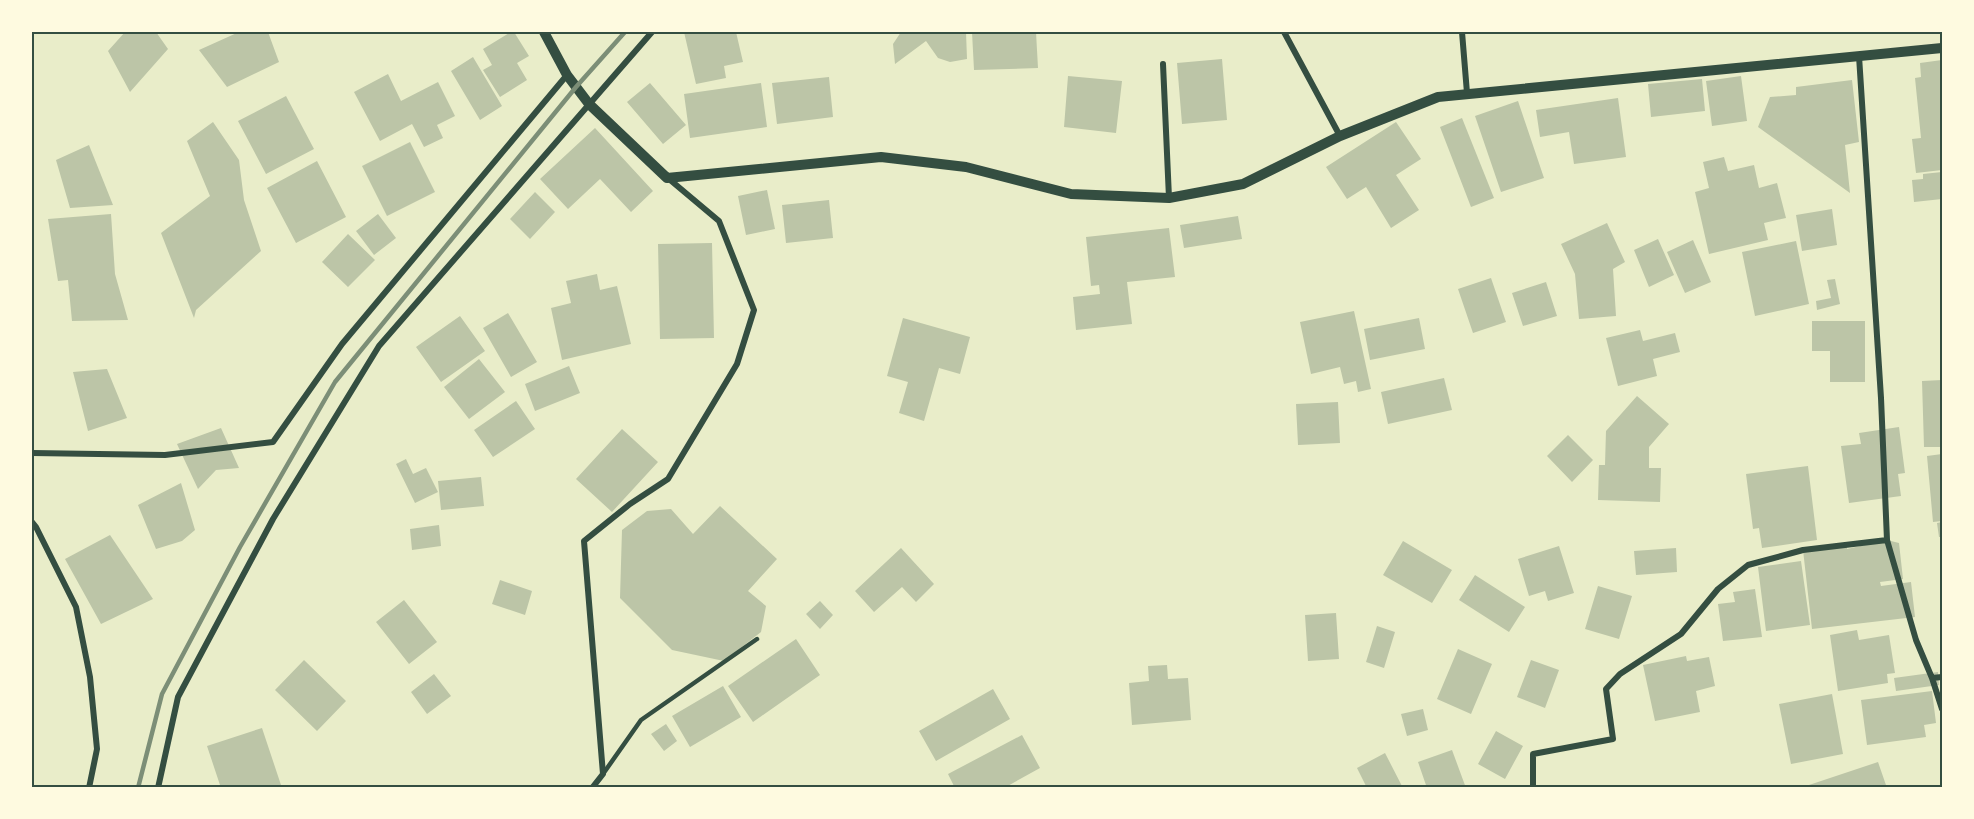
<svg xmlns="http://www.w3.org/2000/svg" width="1974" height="819" viewBox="0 0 1974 819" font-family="Overpass,sans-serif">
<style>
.building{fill:#bcc5a7}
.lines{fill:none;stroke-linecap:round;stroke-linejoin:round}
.service{stroke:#344e41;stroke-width:4.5}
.minor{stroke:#344e41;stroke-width:6}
.tertiary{stroke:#344e41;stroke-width:10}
.rail{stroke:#7c8e77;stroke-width:4.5}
.neatline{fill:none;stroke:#344e41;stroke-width:2}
</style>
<rect width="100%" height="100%" fill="#e9edc9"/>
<path class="building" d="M 125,32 L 156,32 L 168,49 L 130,92 L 108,51 Z
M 239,32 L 268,32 L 279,62 L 227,87 L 199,50 Z
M 511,32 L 514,32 L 529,56 L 517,63 L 527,80 L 500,97 L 483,70 L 492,65 L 483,49 Z
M 684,32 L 736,32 L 743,62 L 724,66 L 726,78 L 696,84 Z
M 901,32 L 966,32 L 967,59 L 950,62 L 938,58 L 926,41 L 895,64 L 893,44 Z
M 972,32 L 1036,32 L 1038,68 L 974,70 Z
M 473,57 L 502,106 L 480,120 L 451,71 Z
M 1222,59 L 1227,120 L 1182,124 L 1177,63 Z
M 1942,60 L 1942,170 L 1916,173 L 1912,139 L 1921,138 L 1915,78 L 1921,77 L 1920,63 Z
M 388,74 L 401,101 L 438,82 L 455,116 L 437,125 L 443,138 L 424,147 L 412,124 L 380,141 L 354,92 Z
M 1068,76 L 1122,81 L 1116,133 L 1064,127 Z
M 1741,76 L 1747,121 L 1712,126 L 1706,81 Z
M 829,77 L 833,117 L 777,124 L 772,83 Z
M 1702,79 L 1705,111 L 1651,117 L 1648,84 Z
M 1852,80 L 1859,142 L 1845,145 L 1850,193 L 1758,127 L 1770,97 L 1796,95 L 1796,87 Z
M 650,83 L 686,125 L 663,144 L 627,102 Z
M 761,83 L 767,127 L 690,138 L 684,94 Z
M 286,96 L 314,149 L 266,174 L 238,121 Z
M 1618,98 L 1626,157 L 1574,164 L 1569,132 L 1540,137 L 1536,110 Z
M 1518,101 L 1544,178 L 1501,192 L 1475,116 Z
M 1462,118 L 1494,198 L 1471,207 L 1440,127 Z
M 213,122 L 239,160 L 244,200 L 261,251 L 196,310 L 194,318 L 161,233 L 210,196 L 187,141 Z
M 1396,122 L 1421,159 L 1396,175 L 1419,210 L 1391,228 L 1366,187 L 1347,199 L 1326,167 Z
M 595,128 L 653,191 L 631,212 L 600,179 L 568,209 L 540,179 Z
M 410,142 L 435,192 L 387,216 L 362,166 Z
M 89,145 L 113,205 L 70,208 L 56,160 Z
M 1724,157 L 1728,171 L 1754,165 L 1759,188 L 1777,183 L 1786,218 L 1764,223 L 1768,240 L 1709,254 L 1695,192 L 1709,188 L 1703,162 Z
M 317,161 L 346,217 L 296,243 L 267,188 Z
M 1942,172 L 1942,199 L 1914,202 L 1912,180 L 1923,179 L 1923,174 Z
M 767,190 L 775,229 L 746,235 L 738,196 Z
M 535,192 L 555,212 L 530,239 L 510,219 Z
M 829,200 L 833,238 L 786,243 L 782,205 Z
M 1832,209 L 1837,245 L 1802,251 L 1796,215 Z
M 111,214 L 115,274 L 128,320 L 72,321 L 68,280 L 58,281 L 48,219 Z
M 378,214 L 396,238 L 374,255 L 356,231 Z
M 1238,216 L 1242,239 L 1184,248 L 1180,225 Z
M 1607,223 L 1625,262 L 1613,269 L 1616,316 L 1579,319 L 1575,274 L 1561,244 Z
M 1169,228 L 1175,277 L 1127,282 L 1132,324 L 1076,330 L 1073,297 L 1100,294 L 1099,285 L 1091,286 L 1086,237 Z
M 348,234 L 375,260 L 348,287 L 322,262 Z
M 1658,239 L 1674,275 L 1649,287 L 1634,250 Z
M 1693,240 L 1711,282 L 1685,293 L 1667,252 Z
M 1796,241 L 1809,304 L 1755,316 L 1742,252 Z
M 712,243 L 714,338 L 660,339 L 658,244 Z
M 597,274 L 600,290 L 617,286 L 631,344 L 562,360 L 551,308 L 571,303 L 566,281 Z
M 1491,278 L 1506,322 L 1473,333 L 1458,289 Z
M 1835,279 L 1840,304 L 1817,310 L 1816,301 L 1831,298 L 1827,280 Z
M 1546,282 L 1557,316 L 1523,326 L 1512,293 Z
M 1354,311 L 1371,389 L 1358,392 L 1356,381 L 1344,384 L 1340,367 L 1311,374 L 1300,322 Z
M 508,313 L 537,362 L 511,377 L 483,328 Z
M 460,316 L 485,351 L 441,382 L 416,347 Z
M 903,318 L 970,337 L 960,374 L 939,368 L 924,421 L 899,413 L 908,382 L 887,376 Z
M 1419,318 L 1425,349 L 1370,360 L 1364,329 Z
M 1812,321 L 1865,321 L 1865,382 L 1830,382 L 1830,351 L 1812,351 Z
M 1640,330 L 1643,341 L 1675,333 L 1680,352 L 1653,359 L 1657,376 L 1618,386 L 1606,338 Z
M 479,359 L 505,392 L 469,419 L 444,387 Z
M 569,366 L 580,393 L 535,411 L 525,384 Z
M 107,369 L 127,418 L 88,431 L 73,372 Z
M 1444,378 L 1452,410 L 1388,424 L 1381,392 Z
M 1942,380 L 1942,447 L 1924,447 L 1922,381 Z
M 1637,396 L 1669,424 L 1649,447 L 1649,468 L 1661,468 L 1660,502 L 1598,500 L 1599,465 L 1605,465 L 1606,431 Z
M 516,401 L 535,429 L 493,457 L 474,430 Z
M 1338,402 L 1340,443 L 1298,445 L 1296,404 Z
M 1899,427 L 1905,473 L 1898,474 L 1901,496 L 1849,503 L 1841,446 L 1861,444 L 1859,433 Z
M 221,428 L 239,468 L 216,470 L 198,489 L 177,444 Z
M 622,429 L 658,462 L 612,512 L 576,479 Z
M 1568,435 L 1593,460 L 1572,482 L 1547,456 Z
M 1942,454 L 1942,521 L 1933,522 L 1927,456 Z
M 406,459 L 413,474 L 426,468 L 438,492 L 415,503 L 396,464 Z
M 1808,466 L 1817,540 L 1762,548 L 1759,528 L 1753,529 L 1746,474 Z
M 481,477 L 484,506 L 441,510 L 438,481 Z
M 181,483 L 195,530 L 182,541 L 156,549 L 138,505 Z
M 720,506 L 777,559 L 748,591 L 766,606 L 761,632 L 724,661 L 672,650 L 620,598 L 622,530 L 647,511 L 671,509 L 693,534 Z
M 1942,522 L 1942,537 L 1939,537 L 1937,523 Z
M 439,525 L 441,546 L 412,550 L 410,529 Z
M 110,535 L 153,599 L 101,624 L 65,559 Z
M 1887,540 L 1899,543 L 1903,579 L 1880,582 L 1881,586 L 1911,582 L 1915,617 L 1812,629 L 1803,550 L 1847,545 L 1847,549 Z
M 1403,541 L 1452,570 L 1432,603 L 1383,575 Z
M 1559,546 L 1574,593 L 1548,601 L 1545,591 L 1529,596 L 1518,559 Z
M 901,548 L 934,584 L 916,602 L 902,587 L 874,612 L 855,591 Z
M 1676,548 L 1677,572 L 1636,575 L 1634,551 Z
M 1801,561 L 1810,625 L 1766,631 L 1758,567 Z
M 1475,575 L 1525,607 L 1509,632 L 1459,600 Z
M 500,580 L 532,591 L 525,615 L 492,604 Z
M 1598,586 L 1632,596 L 1619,639 L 1585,629 Z
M 1755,589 L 1762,637 L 1723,641 L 1718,604 L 1735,602 L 1733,592 Z
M 404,600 L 437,642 L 409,664 L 376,622 Z
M 820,601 L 833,615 L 820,629 L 806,614 Z
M 1336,613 L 1339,659 L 1308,661 L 1305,615 Z
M 1377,626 L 1395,632 L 1384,668 L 1366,662 Z
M 1857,630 L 1859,640 L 1889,635 L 1895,673 L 1887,674 L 1888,683 L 1838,691 L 1830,635 Z
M 796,639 L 820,675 L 753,722 L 728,686 Z
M 1458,649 L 1492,664 L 1471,714 L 1437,699 Z
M 1686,656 L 1687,661 L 1709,657 L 1715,686 L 1696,691 L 1700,712 L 1655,721 L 1643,665 Z
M 304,660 L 346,701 L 317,731 L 275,690 Z
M 1531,660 L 1559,670 L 1545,708 L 1517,697 Z
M 1167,665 L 1168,679 L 1188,678 L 1191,720 L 1132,725 L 1129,683 L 1149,681 L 1148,666 Z
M 1938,672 L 1939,685 L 1896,691 L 1894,678 Z
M 434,674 L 451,696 L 427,714 L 411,692 Z
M 723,686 L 741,717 L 690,747 L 672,716 Z
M 993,689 L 1010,719 L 936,761 L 919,731 Z
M 1932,691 L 1936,723 L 1924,725 L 1926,737 L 1867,745 L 1861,700 Z
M 1832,694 L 1843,754 L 1791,764 L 1779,704 Z
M 1423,709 L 1428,730 L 1407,736 L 1401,714 Z
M 666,724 L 677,741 L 664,751 L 651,734 Z
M 262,728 L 282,788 L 221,788 L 207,746 Z
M 1496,731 L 1523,746 L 1505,779 L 1478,764 Z
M 1022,735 L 1040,768 L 1004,788 L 955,788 L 948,774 Z
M 1452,750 L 1466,788 L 1427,788 L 1418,762 Z
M 1385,753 L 1403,788 L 1367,788 L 1357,768 Z
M 1878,762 L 1887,788 L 1810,788 L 1809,785 Z"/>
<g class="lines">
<path class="service" d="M 603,774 L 641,720 L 757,639"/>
<path class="minor" d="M 1284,32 L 1340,136
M 1462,32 L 1467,93
M 1859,56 L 1881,398 L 1887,540 L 1916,640 L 1932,678 L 1942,709
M 1163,64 L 1169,198
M 32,453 L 165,455 L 273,442 L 342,344 L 567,75
M 32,522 L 36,527 L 76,607 L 90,677 L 97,749 L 89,788
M 1932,678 L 1942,677
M 158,788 L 178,697 L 273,519 L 379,346 L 652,32
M 592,788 L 603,774 L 584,541 L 630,504 L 668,479 L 737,364 L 754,310 L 719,221 L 669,179
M 1533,788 L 1533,754 L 1613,739 L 1606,689 L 1620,674 L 1681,634 L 1718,589 L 1748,565 L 1803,550 L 1887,540"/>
<path class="tertiary" d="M 544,32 L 567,75 L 589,104 L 667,178 L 881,157 L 966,167 L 1071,194 L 1169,198 L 1243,184 L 1340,136 L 1438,97 L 1942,48"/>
<path class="rail" d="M 138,788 L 162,694 L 240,547 L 335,382 L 576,87 L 625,32"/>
</g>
<rect width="1974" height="819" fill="none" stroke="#fefae0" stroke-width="66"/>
<rect x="33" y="33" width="1908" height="753" class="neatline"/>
</svg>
